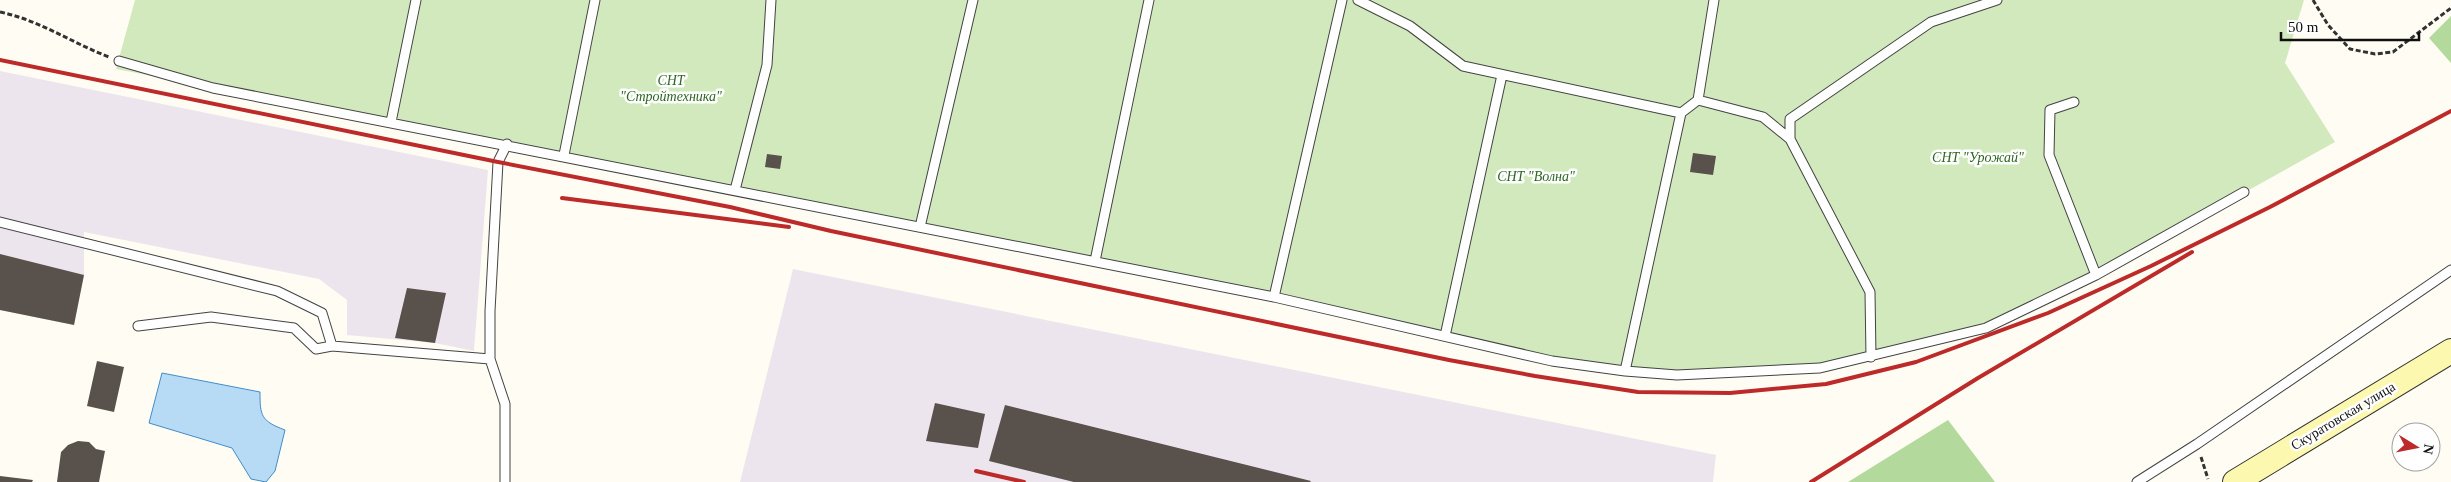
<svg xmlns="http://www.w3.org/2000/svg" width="2451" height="482" viewBox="0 0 2451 482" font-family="Georgia,serif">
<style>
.industrial{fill:#ede5ee}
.green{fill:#d1e9bc}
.forest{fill:#b4d99c}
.water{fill:#b8dbf5;stroke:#418cca}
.building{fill:#58514c}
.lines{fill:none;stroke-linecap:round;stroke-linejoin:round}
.lane-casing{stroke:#434343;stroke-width:11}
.secondary-casing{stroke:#323232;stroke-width:26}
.path{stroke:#323232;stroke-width:3;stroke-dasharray:5 2.5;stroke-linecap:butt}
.lane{stroke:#fff;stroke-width:9}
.secondary{stroke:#fdf8af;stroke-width:24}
.rail{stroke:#bd2a2a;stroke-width:4}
.labels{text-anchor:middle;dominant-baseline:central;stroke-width:5;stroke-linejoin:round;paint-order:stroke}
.park-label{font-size:14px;font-style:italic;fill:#2b6720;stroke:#fff}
.street-label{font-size:14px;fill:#101010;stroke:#fff}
</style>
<rect width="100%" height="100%" fill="#fffdf3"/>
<path class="industrial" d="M 0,71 L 488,170 L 474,351 L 435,343 L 347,335 L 347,300 L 319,279 L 84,232 L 84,275 L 74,325 L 0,310 Z
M 793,269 L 1716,455 L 1713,482 L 740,482 Z"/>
<path class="green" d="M 135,0 L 2304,0 L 2285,63 L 2335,142 L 2096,275 L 1986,328 L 1820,368 L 1677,375 L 1625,371 L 507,144 L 116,69 Z"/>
<path class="forest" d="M 2451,16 L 2451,63 L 2429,38 Z
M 1948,420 L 1995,482 L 1848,482 Z"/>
<path class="water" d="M 162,373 L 260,392 C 260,416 261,421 285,430 L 275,471 L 266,482 L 251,479 L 232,448 L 149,423 Z"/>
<path class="building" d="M 1693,153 L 1716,156 L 1713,175 L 1690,172 Z
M 767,154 L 782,156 L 780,169 L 765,167 Z
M 0,254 L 84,275 L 74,325 L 0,310 Z
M 407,288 L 446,293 L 435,343 L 395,338 Z
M 97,361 L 124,367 L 114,412 L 87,406 Z
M 935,403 L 985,414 L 978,448 L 926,441 Z
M 1005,405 L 1311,481 L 1310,482 L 1074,482 L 989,461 Z
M 78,441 L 89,442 L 96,449 L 105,451 L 99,482 L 57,482 L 61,452 L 68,445 Z
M 0,476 L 33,480 L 32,482 L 0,482 Z"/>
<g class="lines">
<defs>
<path id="lane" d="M 1358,0 L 1410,26 L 1463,66 L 1681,113
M 1714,0 L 1698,100 L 1763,117 L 1790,139 L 1870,292 L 1871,357
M 119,61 L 213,88 L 1274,297 L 1552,361 L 1625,371 L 1677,375 L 1820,368 L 1986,328 L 2096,275 L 2244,192
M 2074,102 L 2050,110 L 2049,155 L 2096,275
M 391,122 L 416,0
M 1790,139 L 1790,119 L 1931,22 L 1997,0
M 564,155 L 595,0
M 735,190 L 767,65 L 771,0
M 0,222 L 277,291 L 322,313 L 332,346
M 920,227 L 973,0
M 1095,261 L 1149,0
M 1274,297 L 1342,0
M 138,326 L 211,317 L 294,328 L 316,349 L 332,346 L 490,359
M 1445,336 L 1502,75
M 1625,371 L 1681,113 L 1698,100
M 505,482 L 505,404 L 490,359 L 490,311 L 498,162 L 507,144
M 2137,482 L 2197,444 L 2451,270"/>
<path id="secondary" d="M 2235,482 L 2451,351"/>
</defs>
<use href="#lane" class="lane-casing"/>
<use href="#secondary" class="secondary-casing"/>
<path class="path" d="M 2313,0 L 2328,25 L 2350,49 L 2375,54 L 2393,52 L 2451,8
M 0,12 C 39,20 72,43 109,57
M 2201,457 L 2208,479"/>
<use href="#lane" class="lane"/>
<use href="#secondary" class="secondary"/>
<path class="rail" d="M 0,60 L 498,162 L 730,207 L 831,231 L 1449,360 L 1535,376 L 1638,392 L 1730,393 L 1826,384 L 1916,362 L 2048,313 L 2151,266 L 2270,207 L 2451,111
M 562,198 L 789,227
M 976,471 L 1024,482
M 1811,482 L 1978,378 L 2192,252"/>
</g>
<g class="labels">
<g class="park-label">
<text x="671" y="80">СНТ<tspan x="671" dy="16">"Стройтехника"</tspan></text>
<text x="1978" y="157">СНТ "Урожай"</text>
<text x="1536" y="176">СНТ "Волна"</text>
</g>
<g class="street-label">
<text transform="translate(2343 416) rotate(-31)">Скуратовская улица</text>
</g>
</g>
<g transform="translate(2416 447) rotate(100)"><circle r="24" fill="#ffffff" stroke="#9f9f9f"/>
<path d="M0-4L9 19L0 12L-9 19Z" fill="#bd2a2a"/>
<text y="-8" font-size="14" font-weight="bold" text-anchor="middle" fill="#101010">N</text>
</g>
<path d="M2281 32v8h138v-8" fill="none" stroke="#101010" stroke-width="2.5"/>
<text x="2288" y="32" font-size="15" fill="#101010" stroke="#ffffff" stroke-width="4" paint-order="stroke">50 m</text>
</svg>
